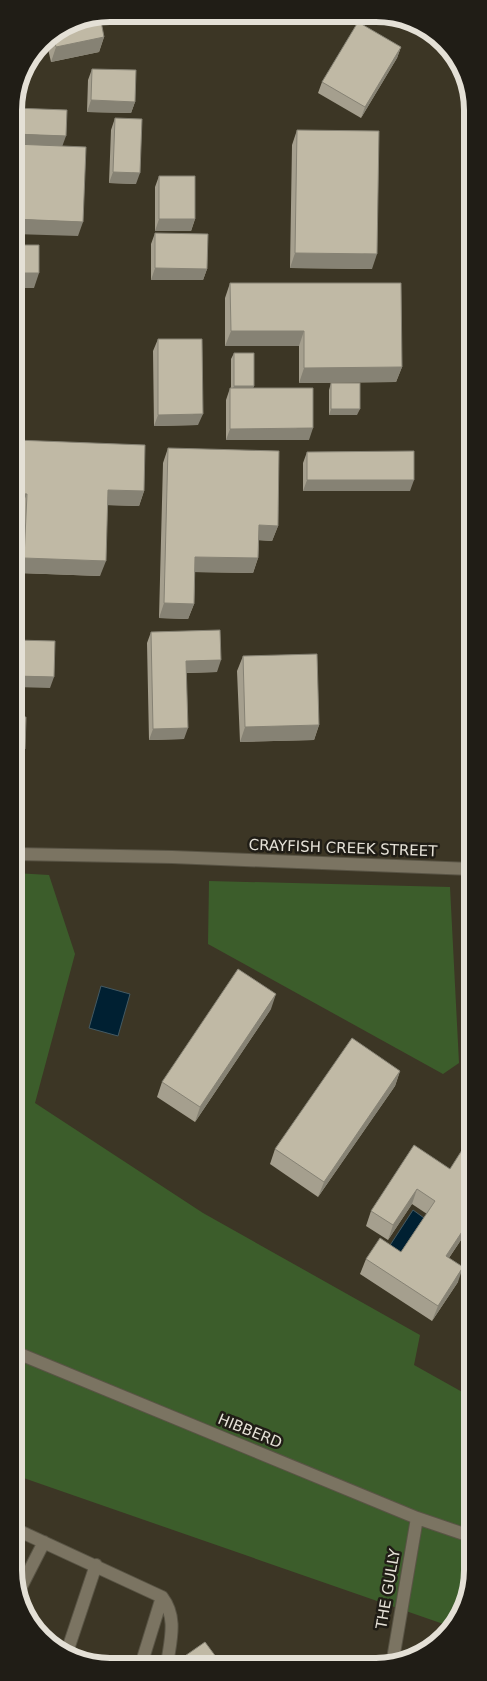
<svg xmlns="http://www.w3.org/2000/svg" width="487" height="1681" viewBox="0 0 487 1681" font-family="'DejaVu Sans',sans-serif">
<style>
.green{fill:#3c5d2b}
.water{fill:#002032;stroke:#445a63}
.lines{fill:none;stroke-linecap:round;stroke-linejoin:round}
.lane-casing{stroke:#595445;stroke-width:14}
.street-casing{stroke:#595445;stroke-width:14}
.lane{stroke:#7b7462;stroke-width:12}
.street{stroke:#7b7462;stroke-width:12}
.wall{fill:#a59f8e}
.shaded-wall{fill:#868274}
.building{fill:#c0b9a5;stroke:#868274}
.labels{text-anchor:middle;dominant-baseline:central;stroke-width:5;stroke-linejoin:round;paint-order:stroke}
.street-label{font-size:15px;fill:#e4e0d6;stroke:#201d16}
.rim{fill:none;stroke:#e4e0d6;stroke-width:6}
</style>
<rect width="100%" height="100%" fill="#3c3625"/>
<path class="green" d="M 15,873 L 49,875 L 75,954 L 35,1103 L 203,1213 L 420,1335 L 414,1365 L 473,1398 L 473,1576 L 452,1627 L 15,1475 Z
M 209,881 L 450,887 L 459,1063 L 443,1074 L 208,944 Z"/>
<path class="water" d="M 101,986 L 130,994 L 118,1036 L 89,1028 Z
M 413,1210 L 424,1218 L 396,1260 L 385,1253 Z"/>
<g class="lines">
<defs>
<path id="lane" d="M 15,1529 L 162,1597 C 178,1618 170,1641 167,1665
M 18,1593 L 44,1542
M 67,1652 L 96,1565
M 141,1665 L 162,1597"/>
<path id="street" d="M 15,854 L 172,857 L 471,869 L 472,671
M 471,869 L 469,919 L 472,984
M 15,1352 L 417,1518 L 473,1537
M 392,1665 L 417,1518"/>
</defs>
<use href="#lane" class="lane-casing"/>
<use href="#street" class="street-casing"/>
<use href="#lane" class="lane"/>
<use href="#street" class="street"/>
</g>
<path class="wall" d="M 74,21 L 104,37 L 99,52 L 51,62 L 46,40 Z
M 401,47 L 397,58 L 361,118 L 318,93 L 322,82 Z
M 92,69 L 135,102 L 131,113 L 87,112 L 88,80 Z
M 115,118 L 136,184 L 109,183 L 111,130 Z
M 297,130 L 372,269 L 290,268 L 292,145 Z
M 159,176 L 195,219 L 191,231 L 155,231 L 155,187 Z
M 155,233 L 207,269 L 203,280 L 151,280 L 151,244 Z
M 230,283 L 402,367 L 396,382 L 299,383 L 299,346 L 225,346 L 225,298 Z
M 158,339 L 198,425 L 154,426 L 153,351 Z
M 234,353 L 254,386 L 253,388 L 309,440 L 226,440 L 226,400 L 230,388 L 231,388 L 231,359 Z
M 331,383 L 357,415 L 329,415 L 329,390 Z
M 15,440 L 144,491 L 139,506 L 108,505 L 100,576 L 19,573 L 21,508 L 14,508 L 14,443 Z
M 168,448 L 278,526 L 272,541 L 259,540 L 258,558 L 253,573 L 195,572 L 194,604 L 188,619 L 159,618 L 163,463 Z
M 307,452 L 410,491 L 303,491 L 303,463 Z
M 151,632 L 217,672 L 186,673 L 184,739 L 149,740 L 147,643 Z
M 243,656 L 319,725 L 314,740 L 240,742 L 237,671 Z
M 271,1009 L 195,1122 L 157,1097 L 162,1082 Z
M 400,1071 L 395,1086 L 318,1197 L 270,1164 L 275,1149 Z
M 473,1141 L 473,1222 L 449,1258 L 458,1282 L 432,1321 L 360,1274 L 366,1259 L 401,1252 L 427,1214 L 412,1204 L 388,1240 L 366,1226 L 371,1211 L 450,1169 Z
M 473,1298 L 473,1316 L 471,1316 Z
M 182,1658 L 222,1665 L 179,1665 Z"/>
<path class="shaded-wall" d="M 104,37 L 99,52 L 51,62 L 56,47 Z
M 401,47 L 397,58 L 361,118 L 365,107 Z
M 91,100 L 135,102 L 131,113 L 87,112 Z
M 14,134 L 66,136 L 62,147 L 14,146 Z
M 113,172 L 140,173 L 136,184 L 109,183 Z
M 14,219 L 83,222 L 78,236 L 14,234 Z
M 159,219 L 195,219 L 191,231 L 155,231 Z
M 295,253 L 377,254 L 372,269 L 290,268 Z
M 155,268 L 207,269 L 203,280 L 151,280 Z
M 14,273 L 39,273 L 34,288 L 14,288 Z
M 231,331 L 304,331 L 299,346 L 225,346 Z
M 402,367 L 396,382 L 299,383 L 304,368 Z
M 234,386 L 254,386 L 251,392 L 231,392 Z
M 331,409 L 360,409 L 357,415 L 329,415 Z
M 203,414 L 198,425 L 154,426 L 158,415 Z
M 313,428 L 309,440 L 226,440 L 230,429 Z
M 307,480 L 414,480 L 410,491 L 303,491 Z
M 108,490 L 144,491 L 139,506 L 103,505 Z
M 14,493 L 27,494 L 21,508 L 14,508 Z
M 259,525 L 278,526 L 272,541 L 254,540 Z
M 195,557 L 258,558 L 253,573 L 190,572 Z
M 24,558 L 106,561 L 100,576 L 19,573 Z
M 164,603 L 194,604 L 188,619 L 159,618 Z
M 221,660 L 217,672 L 182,673 L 186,661 Z
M 15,676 L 54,677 L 50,688 L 15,687 Z
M 319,725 L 314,740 L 240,742 L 245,727 Z
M 188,728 L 184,739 L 149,740 L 153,729 Z
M 15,749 L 25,749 L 20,764 L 15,764 Z
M 276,994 L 271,1009 L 195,1122 L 200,1107 Z
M 400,1071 L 395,1086 L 318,1197 L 324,1182 Z
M 417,1189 L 412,1204 L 388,1240 L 393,1225 Z
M 473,1215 L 473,1222 L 440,1271 L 446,1256 Z
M 463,1267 L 458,1282 L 432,1321 L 438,1306 Z"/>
<path class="building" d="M 100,16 L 104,37 L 56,47 L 53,35 L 74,21 Z
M 358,22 L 401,47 L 365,107 L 322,82 Z
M 92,69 L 136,70 L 135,102 L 91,100 Z
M 14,108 L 67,110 L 66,136 L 14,134 Z
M 115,118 L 142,119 L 140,173 L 113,172 Z
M 297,130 L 379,131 L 377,254 L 295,253 Z
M 14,144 L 86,147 L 83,222 L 14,219 Z
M 159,176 L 195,176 L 195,219 L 159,219 Z
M 155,233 L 208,234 L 207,269 L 155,268 Z
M 14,245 L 39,245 L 39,273 L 14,273 Z
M 230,283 L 401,283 L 402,367 L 304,368 L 304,331 L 231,331 Z
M 158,339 L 202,339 L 203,414 L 158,415 Z
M 234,353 L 254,353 L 254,386 L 234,386 Z
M 331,383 L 360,383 L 360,409 L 331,409 Z
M 230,388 L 313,388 L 313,428 L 230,429 Z
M 15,440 L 145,445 L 144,491 L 108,490 L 106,561 L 24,558 L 27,494 L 14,493 Z
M 168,448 L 279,451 L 278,526 L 259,525 L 258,558 L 195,557 L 194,604 L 164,603 Z
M 414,451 L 414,480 L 307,480 L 307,452 Z
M 220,630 L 221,660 L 186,661 L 188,728 L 153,729 L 151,632 Z
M 15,640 L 55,641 L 54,677 L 15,676 Z
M 317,654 L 319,725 L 245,727 L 243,656 Z
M 15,717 L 26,717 L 25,749 L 15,749 Z
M 238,969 L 276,994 L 200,1107 L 162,1082 Z
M 352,1038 L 400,1071 L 324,1182 L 275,1149 Z
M 469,1139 L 473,1141 L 473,1215 L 446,1256 L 463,1267 L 438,1306 L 366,1259 L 380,1238 L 401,1252 L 435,1201 L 417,1189 L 393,1225 L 371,1211 L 414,1145 L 450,1169 Z
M 42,1632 L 48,1642 L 42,1639 L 40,1634 Z
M 205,1642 L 222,1665 L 187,1665 L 182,1658 Z"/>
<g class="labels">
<g class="street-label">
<text transform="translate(343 848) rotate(2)">CRAYFISH CREEK STREET</text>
<text transform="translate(250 1431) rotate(22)">HIBBERD</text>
<text transform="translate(388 1589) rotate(-80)">THE GULLY</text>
</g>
</g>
<path d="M0 0H487V1681H0ZM110 22H376A88 88 0 0 1 464 110V1570A88 88 0 0 1 376 1658H110A88 88 0 0 1 22 1570V110A88 88 0 0 1 110 22Z" fill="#201d16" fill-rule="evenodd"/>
<path class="rim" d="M110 22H376A88 88 0 0 1 464 110V1570A88 88 0 0 1 376 1658H110A88 88 0 0 1 22 1570V110A88 88 0 0 1 110 22Z"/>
</svg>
